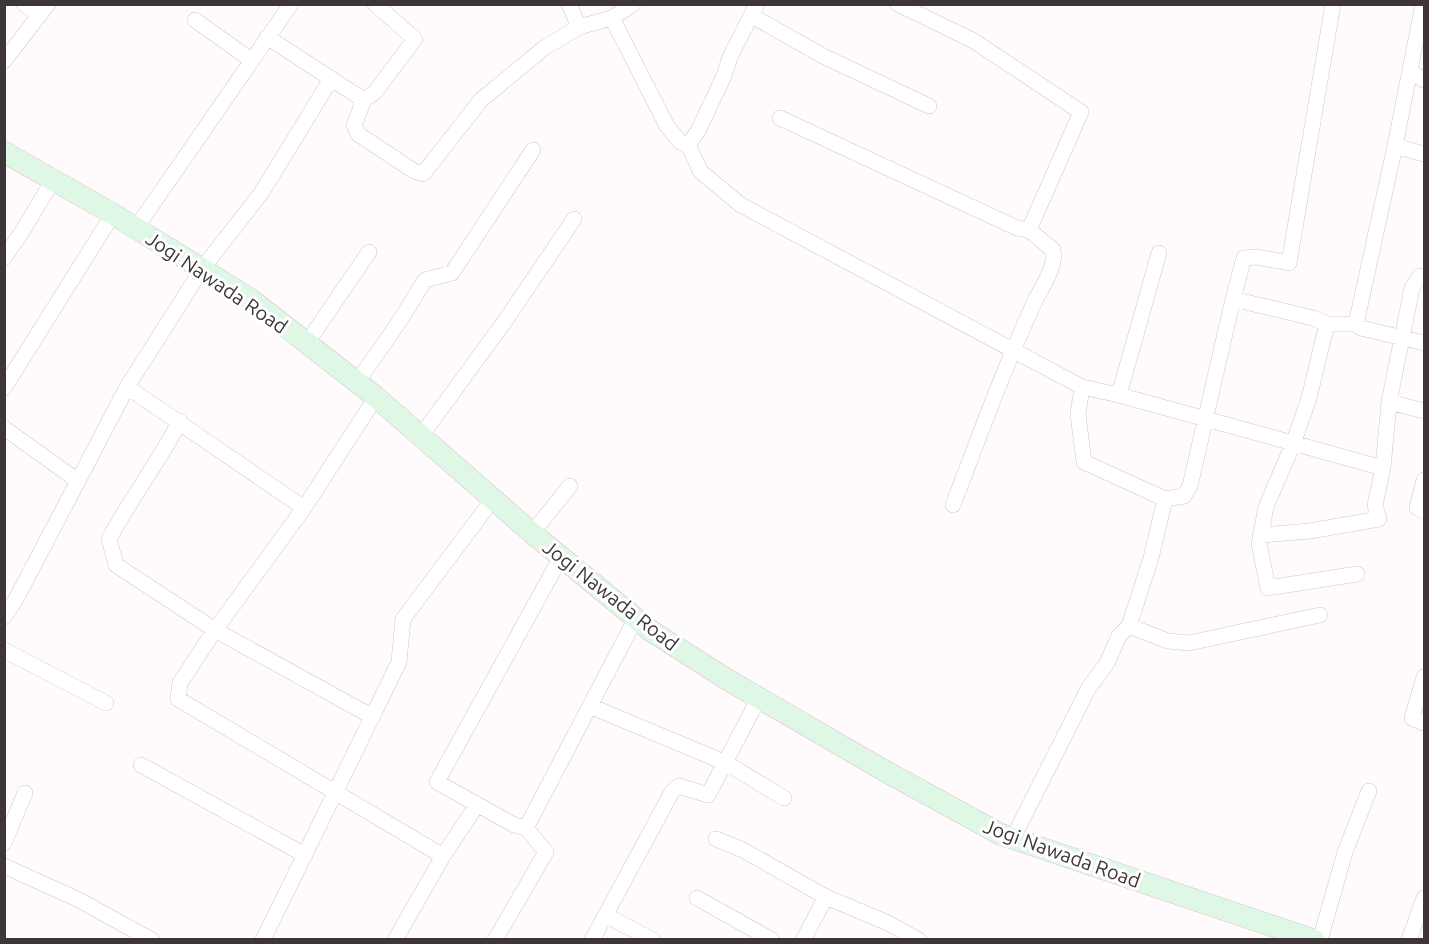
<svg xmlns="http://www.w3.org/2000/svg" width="1429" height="944" viewBox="0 0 1429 944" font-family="Ubuntu,sans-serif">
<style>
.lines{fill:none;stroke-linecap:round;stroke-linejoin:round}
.street-casing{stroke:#d8c2c9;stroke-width:16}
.secondary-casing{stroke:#d8c2c9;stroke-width:22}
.street{stroke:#fff;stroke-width:15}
.secondary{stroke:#dff8e5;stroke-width:21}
.labels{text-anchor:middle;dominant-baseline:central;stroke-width:6;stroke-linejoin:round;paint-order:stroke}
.street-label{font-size:20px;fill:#3e3538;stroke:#fff}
</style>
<rect width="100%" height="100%" fill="#fffafc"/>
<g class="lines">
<defs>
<path id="street" d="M 24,4 L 40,15
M 375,4 L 415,39 L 375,92 L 364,100 L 354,125 L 358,134 L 414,171 L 423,174 L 481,100 L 544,48 L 579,27 L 612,18 L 633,4
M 569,4 L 579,27
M 898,4 L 974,41 L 1081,112 L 1029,230
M 752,16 L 823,56 L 929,106
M 612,18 L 667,126 L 680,142 L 688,145 L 701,172 L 741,205 L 1082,387 L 1119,395 L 1383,468
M 195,20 L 251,60
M 267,37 L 364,100
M 4,61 L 48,4
M 1410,72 L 1424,80
M 780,118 L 1017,228 L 1029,230 L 1053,250 C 1057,265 1042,287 1035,301 C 1004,368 979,437 953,505
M 688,145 L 698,131 L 724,76 L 730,57 L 757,4
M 1395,146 L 1424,154
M 136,228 L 291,4
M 4,258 L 22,232 L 53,180
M 1233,299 L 1244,258 L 1257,257 L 1289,263 L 1333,4
M 1327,324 L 1309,398 L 1293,444 L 1266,507 L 1259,544 L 1268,588 L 1357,574
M 1356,324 L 1395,146 L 1423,4
M 307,343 L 369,252
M 357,382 L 397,325 L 425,280 L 452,273 L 533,150
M 127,387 L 304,508
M 1082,387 L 1078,414 L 1084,462 L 1165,499 L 1184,496 L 1190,486 L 1233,299 L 1313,318 L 1327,324 L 1356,324 L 1361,328 L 1424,343
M 4,388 L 113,214
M 1119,395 L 1159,253
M 376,397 L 304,508 L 215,630 L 180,683 L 178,699 L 443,856
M 1389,402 L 1424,411
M 180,421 C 159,462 131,498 109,539 L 116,565 L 215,630 L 373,717
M 4,428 L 78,481 L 16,599 L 4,617
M 421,436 L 505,321 L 574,219
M 1424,480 L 1417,508 L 1424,511
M 78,481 L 127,387 L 202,269 L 262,192 L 331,79
M 532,533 L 570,486
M 1261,535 L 1310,531 L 1379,519 L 1375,505 L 1383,468 L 1389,402 L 1412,288 L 1420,276 L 1424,277
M 1129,626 L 1168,641 L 1189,643 L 1320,615
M 4,650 L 106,703
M 1424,677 L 1412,718 L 1424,723
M 590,706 L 726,763 L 784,798
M 141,765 L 305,855
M 526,828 L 636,618
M 1013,838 L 1088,689 L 1107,663 L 1119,636 L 1129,626 L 1151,558 L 1165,499
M 716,839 L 743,850 L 826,897 L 886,922 L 919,940
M 4,843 L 25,793
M 4,866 L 77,899 L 152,940
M 697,898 L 772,940
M 605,915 L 653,940
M 263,940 L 399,662 L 403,619 L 493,499
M 395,940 L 443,856 L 477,805
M 495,940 L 546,852 L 526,828 L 514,825 L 437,782 L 561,557
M 592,940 L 672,792 L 679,786 L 708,795 L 759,698
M 803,940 L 826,897
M 1320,940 L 1345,852 L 1369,791
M 1409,940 L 1424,898"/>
<path id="secondary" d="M 4,152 L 113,214 L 249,298 L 376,397 L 532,533 L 651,631 L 728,680 L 885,771 L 1000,834 L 1314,940"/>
</defs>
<use href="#street" class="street-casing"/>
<use href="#secondary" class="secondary-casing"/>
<use href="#street" class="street"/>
<use href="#secondary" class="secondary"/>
</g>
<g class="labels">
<g class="street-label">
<text transform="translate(217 282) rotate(34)">Jogi Nawada Road</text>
<text transform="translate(611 595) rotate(38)">Jogi Nawada Road</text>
<text transform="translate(1062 853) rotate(20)">Jogi Nawada Road</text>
</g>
</g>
<rect width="1429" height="944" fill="none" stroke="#3e3538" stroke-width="12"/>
</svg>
